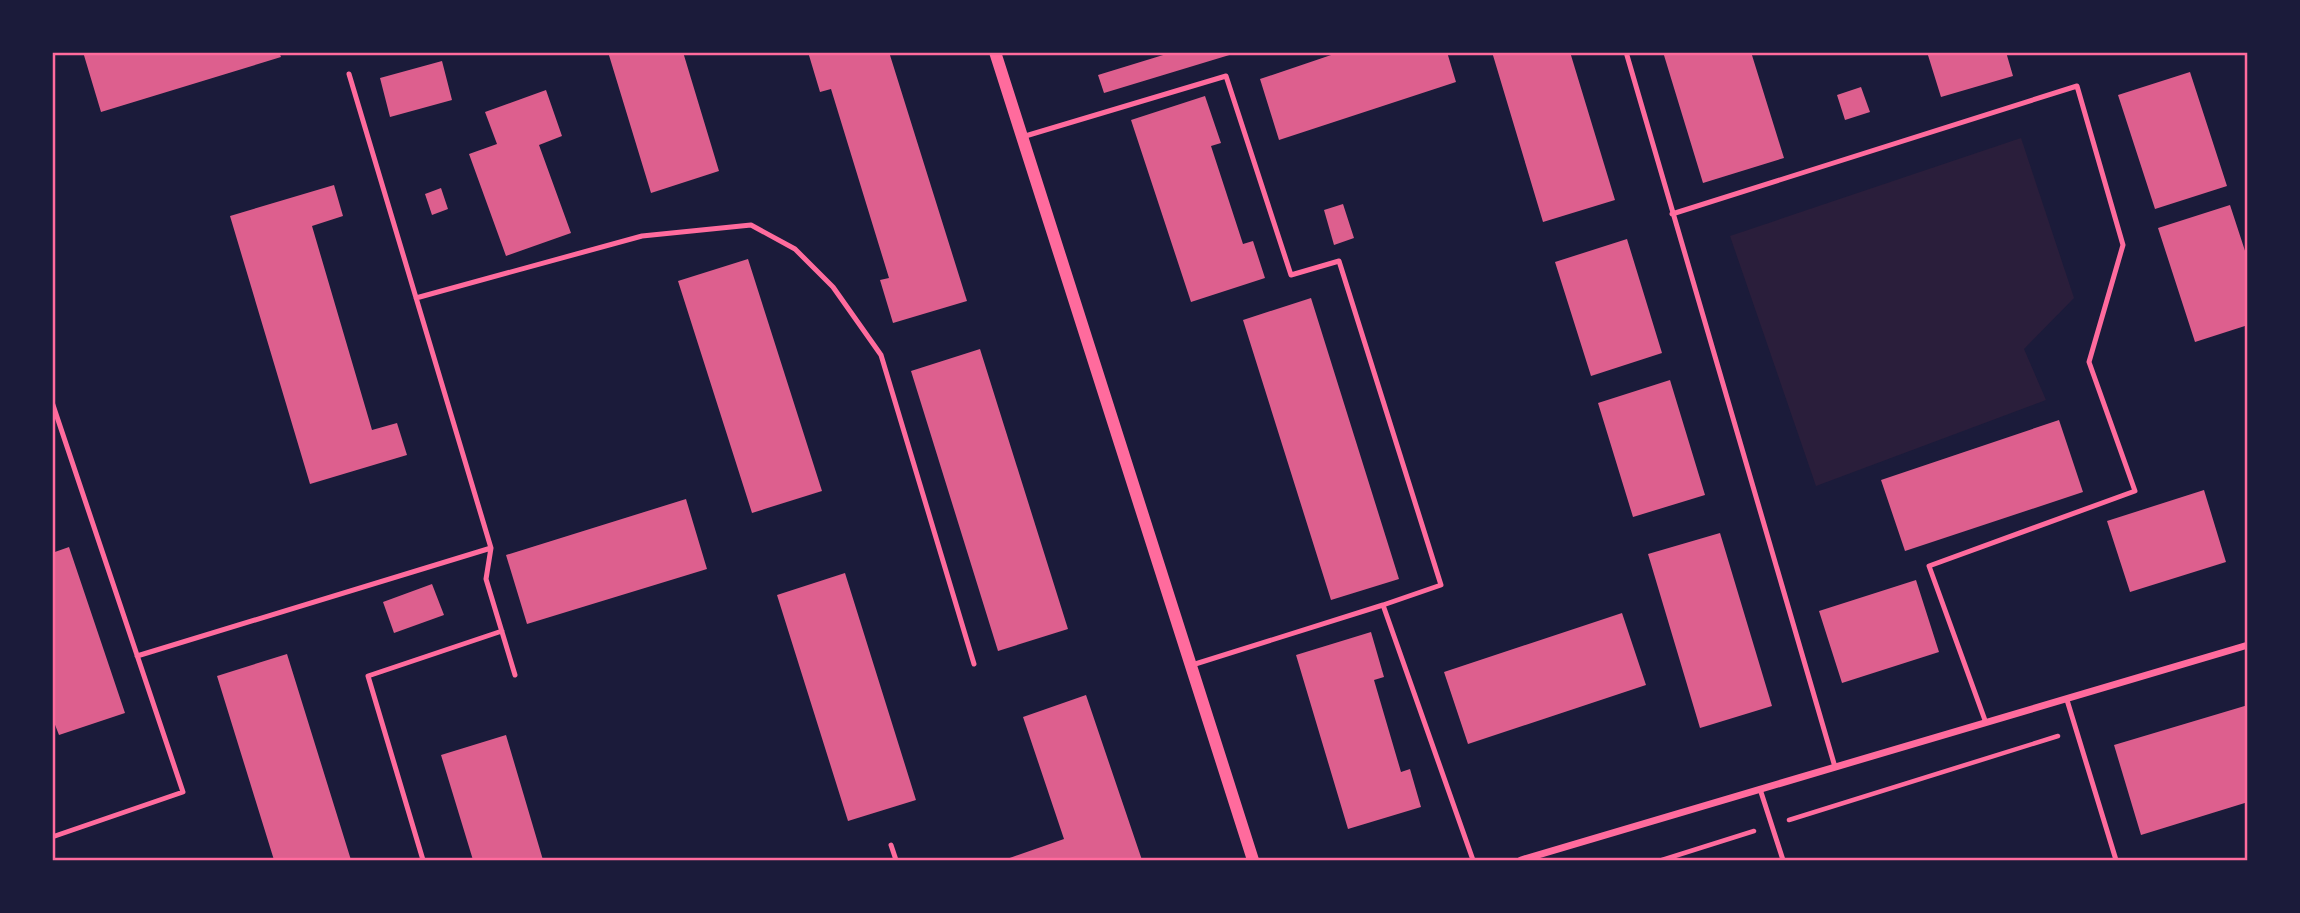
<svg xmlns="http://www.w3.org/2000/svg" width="2300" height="913" viewBox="0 0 2300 913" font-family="Ubuntu,sans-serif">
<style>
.green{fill:#2a1e3b}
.building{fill:#dd5f8e}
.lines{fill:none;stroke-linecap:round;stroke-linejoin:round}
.path{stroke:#ff6b9d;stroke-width:4.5}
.service{stroke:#ff6b9d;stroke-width:5}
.minor{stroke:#ff6b9d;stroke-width:7}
.tertiary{stroke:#ff6b9d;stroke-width:12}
.neatline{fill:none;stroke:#ff6b9d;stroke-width:2.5}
</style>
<rect width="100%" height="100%" fill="#1b1b3a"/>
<path class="green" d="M 2021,138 L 2074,298 L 2024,349 L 2046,400 L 1816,486 L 1730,236 Z"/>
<path class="building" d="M 83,52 L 279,52 L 281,57 L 101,112 Z
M 608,52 L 683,52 L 719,171 L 651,193 Z
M 808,52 L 889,52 L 967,301 L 893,323 L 880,280 L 889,278 L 831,89 L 820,92 Z
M 1173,52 L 1236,53 L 1104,93 L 1098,75 Z
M 1340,52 L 1447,52 L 1456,82 L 1279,140 L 1260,79 Z
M 1492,52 L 1570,52 L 1615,200 L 1543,222 Z
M 1663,52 L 1751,52 L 1784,158 L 1703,183 Z
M 1927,52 L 2006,52 L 2013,76 L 1941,97 Z
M 442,61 L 452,100 L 390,117 L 380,78 Z
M 2190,72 L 2227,186 L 2155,209 L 2118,95 Z
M 1861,87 L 1870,112 L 1845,120 L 1837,95 Z
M 546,90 L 562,136 L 539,145 L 571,233 L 506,256 L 469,154 L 497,144 L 485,112 Z
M 1205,96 L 1221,143 L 1211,146 L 1243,244 L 1253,241 L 1265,278 L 1191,302 L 1131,120 Z
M 334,185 L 343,216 L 312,226 L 372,430 L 397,423 L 407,455 L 310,484 L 230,216 Z
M 441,188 L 448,209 L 432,215 L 425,194 Z
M 1343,204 L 1354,238 L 1334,245 L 1324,210 Z
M 2230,205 L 2248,260 L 2248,325 L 2195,342 L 2158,228 Z
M 1627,239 L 1662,353 L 1591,376 L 1555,262 Z
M 748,259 L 822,491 L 752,513 L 678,281 Z
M 1311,298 L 1399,579 L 1331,600 L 1243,320 Z
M 980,349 L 1068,629 L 998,651 L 911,371 Z
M 1670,380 L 1705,495 L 1633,517 L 1598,403 Z
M 2059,420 L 2083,492 L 1905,551 L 1881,480 Z
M 2204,490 L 2226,562 L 2130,592 L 2107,521 Z
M 686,499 L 707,569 L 527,624 L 506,555 Z
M 1720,533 L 1772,706 L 1700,728 L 1648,554 Z
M 69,547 L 125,713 L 59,735 L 52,717 L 52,553 Z
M 845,573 L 916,800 L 848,821 L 777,595 Z
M 1916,580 L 1939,652 L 1842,683 L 1819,611 Z
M 432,584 L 444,615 L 394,633 L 383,602 Z
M 1622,613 L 1646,685 L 1468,744 L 1444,672 Z
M 1371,632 L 1384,677 L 1374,680 L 1401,772 L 1410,769 L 1421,807 L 1348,829 L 1296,655 Z
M 287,654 L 351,860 L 274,860 L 217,676 Z
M 1086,695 L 1142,860 L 1004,860 L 1064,839 L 1023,717 Z
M 2248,705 L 2248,802 L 2141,835 L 2114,745 Z
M 506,735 L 543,860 L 473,860 L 441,755 Z"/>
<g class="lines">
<path class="path" d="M 1789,820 L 2058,736
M 1662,860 L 1754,831"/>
<path class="service" d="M 1626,52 L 1835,767
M 349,74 L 491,548 L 486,579 L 515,675
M 1022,137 L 1226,76 L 1291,275 L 1339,261 L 1441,585 L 1383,605 L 1473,860
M 1672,214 L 2077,86 L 2123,245 L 2089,362 L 2135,491 L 1929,566 L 1986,723
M 416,298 L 642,236 L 751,225 L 795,249 L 833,287 L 881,355 L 974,664
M 52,402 L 183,792 L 52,837
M 137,656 L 491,548
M 1192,665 L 1383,605
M 2067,700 L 2116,860
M 1760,789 L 1783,860
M 891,845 L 896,860
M 423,860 L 368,676 L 502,631"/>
<path class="minor" d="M 1521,860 L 2248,645"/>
<path class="tertiary" d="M 995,52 L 1253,860"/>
</g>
<rect width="2300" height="913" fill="none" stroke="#1b1b3a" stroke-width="108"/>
<rect x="54" y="54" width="2192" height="805" class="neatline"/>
</svg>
